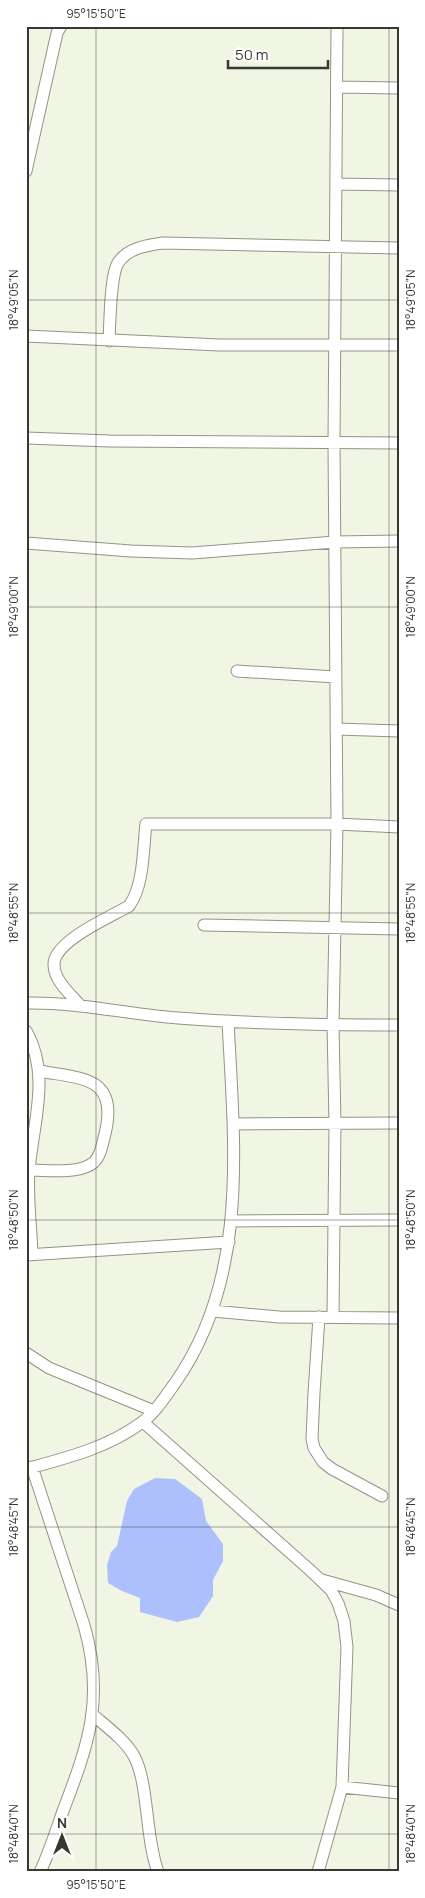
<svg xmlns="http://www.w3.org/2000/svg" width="425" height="1898" viewBox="0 0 425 1898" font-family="Manrope,sans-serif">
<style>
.water{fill:#adc0fd}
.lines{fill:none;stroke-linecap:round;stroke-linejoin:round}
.street-casing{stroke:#919585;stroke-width:13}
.street{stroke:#fff;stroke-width:11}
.ticks{fill:none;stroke:#363831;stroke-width:1;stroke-opacity:0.45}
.neatline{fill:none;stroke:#363831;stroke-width:2}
.ticks-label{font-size:12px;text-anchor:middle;fill:#363831}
</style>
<rect width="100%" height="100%" fill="#f1f5e4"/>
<path class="water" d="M 155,1478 L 175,1479 L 202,1499 L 206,1521 L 223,1544 L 223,1561 L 213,1580 L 213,1596 L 199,1617 L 177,1622 L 140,1612 L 140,1598 L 122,1591 L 108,1583 L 107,1565 L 111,1552 L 117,1546 L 127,1501 L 134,1489 Z"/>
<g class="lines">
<defs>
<path id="street" d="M 338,87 L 399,88
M 26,171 L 57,33 L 61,26
M 336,184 L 399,185
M 26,336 L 219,345 L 399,345
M 109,341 C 110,324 110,276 118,263 C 127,248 148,245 163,243 L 399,248
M 26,438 L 110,441 L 399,443
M 26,543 L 131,551 L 192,553 L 335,542 L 399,541
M 237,671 L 336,677
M 336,729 L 399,731
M 204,925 L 399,929
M 26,1003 C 78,1002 127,1014 178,1018 C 251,1024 325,1025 399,1025
M 79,1004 C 70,994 54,980 54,965 C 53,941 111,917 129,906 C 144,886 143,849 146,824 L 337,824 L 399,827
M 26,1031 C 51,1074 33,1124 29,1170 C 27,1198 31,1226 32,1254
M 233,1124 L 399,1123
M 29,1170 C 47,1170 74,1174 90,1165 C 101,1159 102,1144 105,1134 C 119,1076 82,1079 40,1071
M 231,1221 L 399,1220
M 26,1255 L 229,1242
M 213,1311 L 279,1317 L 399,1318
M 319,1317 L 314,1393 L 312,1439 L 314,1448 L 323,1462 L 332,1469 L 382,1496
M 333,1317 L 335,1123 L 333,1025 L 337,824 L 334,443 L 337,26
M 26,1353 L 49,1368 L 154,1411
M 143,1422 L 311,1571 L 331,1590 L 338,1603 L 344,1621 L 347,1647 L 342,1787 L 318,1872
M 32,1467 L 84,1625 C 105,1698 89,1743 63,1811 C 56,1831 49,1853 40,1872
M 26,1469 C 66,1458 107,1448 141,1423 C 155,1413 165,1397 175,1383 C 250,1277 234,1143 228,1021
M 322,1580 L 376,1595 L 399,1605
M 93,1715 C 107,1727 125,1740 134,1756 C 149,1784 145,1837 158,1872
M 342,1787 L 399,1793"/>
</defs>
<use href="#street" class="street-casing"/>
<use href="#street" class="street"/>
</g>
<path class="ticks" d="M 96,26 L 96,1872M 389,26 L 389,1872M 26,300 L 399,300M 26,607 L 399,607M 26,913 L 399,913M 26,1220 L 399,1220M 26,1527 L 399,1527M 26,1834 L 399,1834"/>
<rect width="425" height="1898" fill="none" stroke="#ffffff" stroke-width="55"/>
<g transform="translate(62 1836)" stroke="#ffffff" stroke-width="4" paint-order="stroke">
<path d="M0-4L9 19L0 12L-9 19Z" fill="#363831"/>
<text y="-8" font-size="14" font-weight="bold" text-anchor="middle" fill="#363831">N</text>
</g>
<path d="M228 60v8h100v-8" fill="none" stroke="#363831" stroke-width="2.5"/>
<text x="235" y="60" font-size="15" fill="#363831" stroke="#ffffff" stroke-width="4" paint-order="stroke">50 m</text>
<rect x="28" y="28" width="370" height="1842" class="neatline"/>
<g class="ticks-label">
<text x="96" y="18">95°15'50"E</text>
<text transform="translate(14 300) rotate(-90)" y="4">18°49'05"N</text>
<text transform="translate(411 300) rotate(-90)" y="4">18°49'05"N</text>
<text transform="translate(14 607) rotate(-90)" y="4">18°49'00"N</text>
<text transform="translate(411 607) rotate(-90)" y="4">18°49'00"N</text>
<text transform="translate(14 913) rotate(-90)" y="4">18°48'55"N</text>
<text transform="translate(411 913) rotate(-90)" y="4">18°48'55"N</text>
<text transform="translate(14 1220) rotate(-90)" y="4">18°48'50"N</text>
<text transform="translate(411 1220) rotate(-90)" y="4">18°48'50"N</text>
<text transform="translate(14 1527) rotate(-90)" y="4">18°48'45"N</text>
<text transform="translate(411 1527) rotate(-90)" y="4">18°48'45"N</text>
<text transform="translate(14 1834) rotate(-90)" y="4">18°48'40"N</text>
<text transform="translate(411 1834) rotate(-90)" y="4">18°48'40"N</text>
<text x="96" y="1889">95°15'50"E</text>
</g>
</svg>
